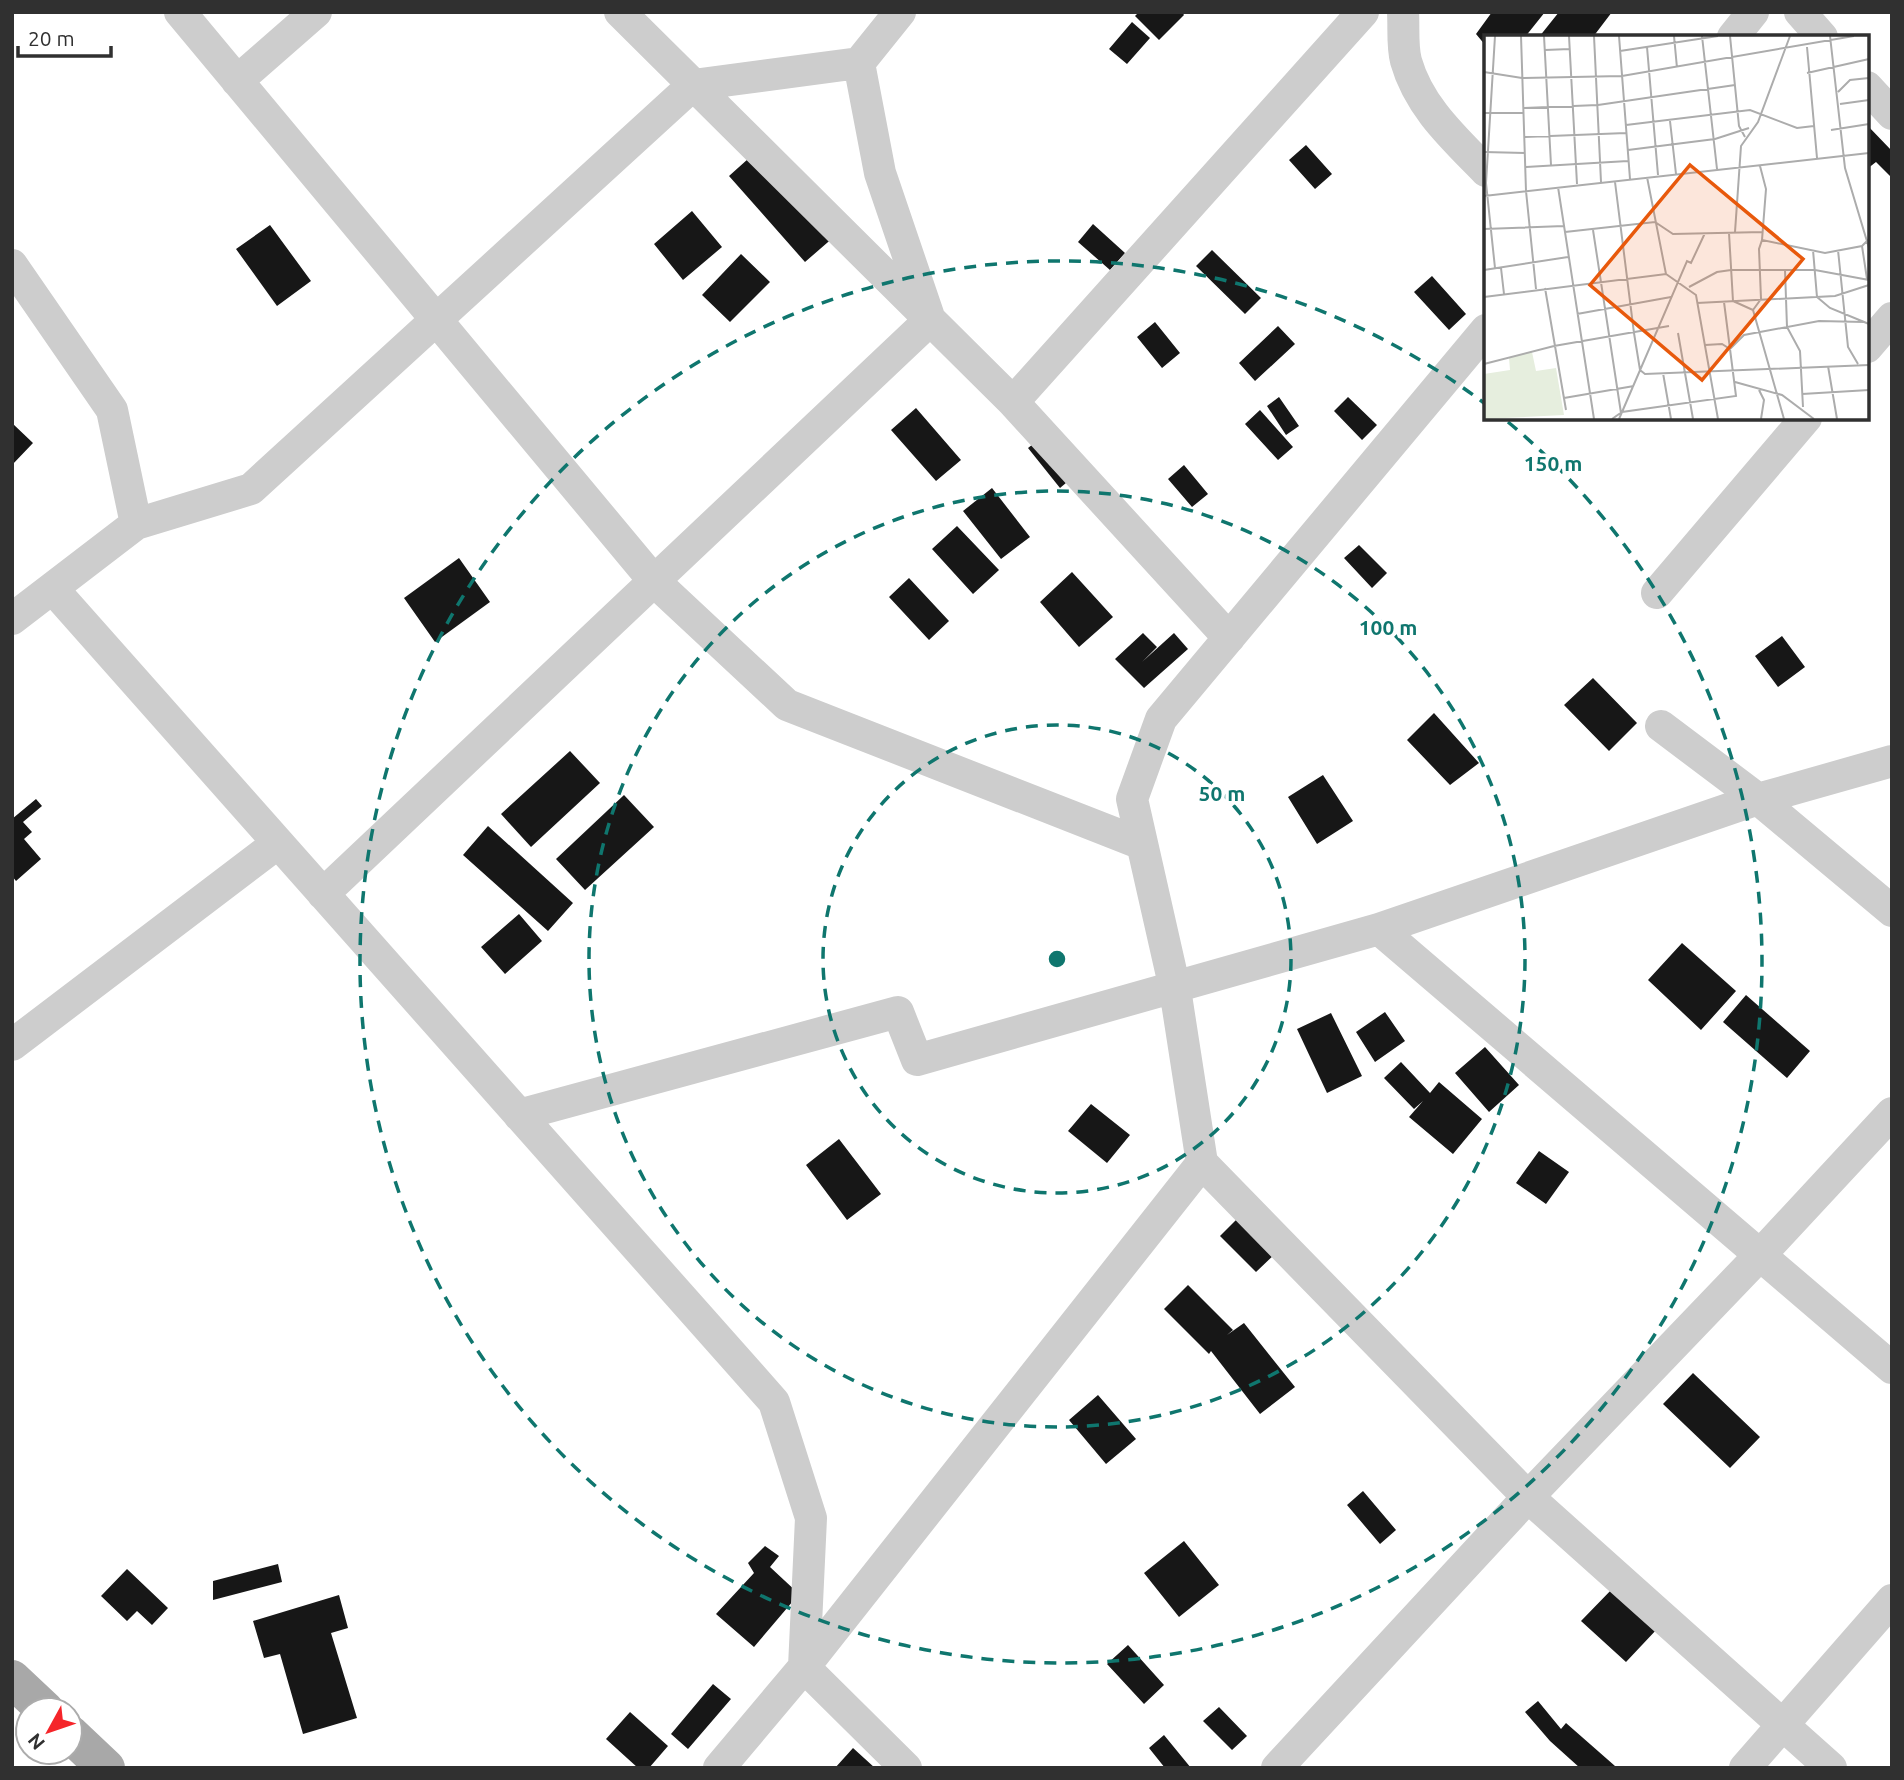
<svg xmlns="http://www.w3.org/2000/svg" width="1904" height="1780" viewBox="0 0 1904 1780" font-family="Ubuntu,sans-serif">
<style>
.building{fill:#171717}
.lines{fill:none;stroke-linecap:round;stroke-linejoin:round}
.minor{stroke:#cdcdcd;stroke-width:32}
.major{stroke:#a8a8a8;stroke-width:38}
.ring{fill:none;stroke:#0f766e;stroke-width:3.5;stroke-dasharray:12 9}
.inset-road{fill:none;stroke:#acacac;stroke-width:2}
.view{fill:#e8590c;fill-opacity:0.15;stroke:#e8590c;stroke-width:3.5}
.inset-edge{fill:none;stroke:#303030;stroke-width:3.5}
.centre{fill:#0f766e;stroke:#fff;stroke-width:3.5}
.ring-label{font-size:21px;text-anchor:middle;font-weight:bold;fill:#0f766e;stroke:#fff;stroke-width:7;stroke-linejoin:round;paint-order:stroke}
</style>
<rect width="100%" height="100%" fill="#fff"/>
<path class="building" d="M 1139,12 L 1182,12 L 1184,15 L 1159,40 L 1135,16 Z
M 1492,12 L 1545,12 L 1525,37 L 1486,37 L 1486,46 L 1476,34 Z
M 1559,12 L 1612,12 L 1593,37 L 1539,37 Z
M 1132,22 L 1150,38 L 1127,64 L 1109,49 Z
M 1867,125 L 1892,151 L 1892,178 L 1876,162 L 1867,169 Z
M 1306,145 L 1332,174 L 1315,189 L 1289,160 Z
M 758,150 L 835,236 L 805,262 L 729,176 Z
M 692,211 L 722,247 L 683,280 L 654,244 Z
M 1093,224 L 1125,253 L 1110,270 L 1078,242 Z
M 270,225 L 311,281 L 277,306 L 236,249 Z
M 1212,250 L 1261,298 L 1245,314 L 1196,266 Z
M 741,254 L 770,282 L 730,322 L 702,295 Z
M 1432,276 L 1466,314 L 1449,330 L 1414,292 Z
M 1155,322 L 1180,353 L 1162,368 L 1137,337 Z
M 1278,326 L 1295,344 L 1255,381 L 1239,363 Z
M 1279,397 L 1299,426 L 1286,435 L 1267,406 Z
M 1348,397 L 1377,425 L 1362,440 L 1334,411 Z
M 916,408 L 961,460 L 936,481 L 891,430 Z
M 1260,410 L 1293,447 L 1278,460 L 1245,424 Z
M 12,423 L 33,443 L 12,465 Z
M 1042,437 L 1073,477 L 1060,488 L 1028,448 Z
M 1184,465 L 1208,494 L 1192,507 L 1168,479 Z
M 992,488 L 1030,537 L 1001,559 L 963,511 Z
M 957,526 L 999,570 L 973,594 L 932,549 Z
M 1359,545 L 1387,573 L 1372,588 L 1344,558 Z
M 459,558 L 490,602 L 435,642 L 404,598 Z
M 1072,572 L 1113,617 L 1079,647 L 1040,602 Z
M 909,578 L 949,621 L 929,640 L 889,597 Z
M 1143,633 L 1157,647 L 1142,662 L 1174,633 L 1188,649 L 1144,688 L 1115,659 Z
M 1782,636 L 1805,667 L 1778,687 L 1755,656 Z
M 1593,678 L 1637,723 L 1609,751 L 1564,705 Z
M 1434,713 L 1479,763 L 1450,785 L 1407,740 Z
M 570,751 L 600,783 L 531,847 L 501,814 Z
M 1323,775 L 1353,821 L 1317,844 L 1288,797 Z
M 624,795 L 654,827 L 585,890 L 556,859 Z
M 36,799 L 42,806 L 23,822 L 32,832 L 24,839 L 41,859 L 16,881 L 12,876 L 12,819 Z
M 488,826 L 573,903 L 548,931 L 463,855 Z
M 519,914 L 542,941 L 505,974 L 481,947 Z
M 1682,943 L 1736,991 L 1701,1030 L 1648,980 Z
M 1746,995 L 1810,1051 L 1787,1078 L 1723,1022 Z
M 1385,1012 L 1405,1041 L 1375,1062 L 1356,1032 Z
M 1331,1013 L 1362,1076 L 1327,1093 L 1297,1029 Z
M 1485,1047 L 1519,1085 L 1489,1112 L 1455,1073 Z
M 1401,1062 L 1430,1093 L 1439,1082 L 1482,1119 L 1453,1154 L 1409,1117 L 1423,1101 L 1414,1109 L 1384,1078 Z
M 1091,1104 L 1130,1135 L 1107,1163 L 1068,1131 Z
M 839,1139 L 881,1194 L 847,1220 L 806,1165 Z
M 1539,1151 L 1569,1172 L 1546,1204 L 1516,1183 Z
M 1242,1214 L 1278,1251 L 1256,1272 L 1220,1236 Z
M 1188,1285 L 1233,1330 L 1227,1335 L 1244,1323 L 1295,1387 L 1260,1414 L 1211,1351 L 1209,1354 L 1164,1309 Z
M 1693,1373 L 1760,1437 L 1730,1468 L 1663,1404 Z
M 1098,1395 L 1136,1439 L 1106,1464 L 1069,1420 Z
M 1363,1491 L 1396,1530 L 1380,1544 L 1347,1505 Z
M 1184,1541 L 1219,1585 L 1179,1617 L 1144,1573 Z
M 765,1546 L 779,1556 L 770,1567 L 799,1594 L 754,1647 L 716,1614 L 754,1573 L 748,1563 Z
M 278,1564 L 282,1582 L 213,1600 L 213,1581 Z
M 127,1569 L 168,1608 L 152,1625 L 137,1611 L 127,1621 L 101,1596 Z
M 1614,1587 L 1658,1628 L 1626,1662 L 1581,1621 Z
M 339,1595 L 348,1628 L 331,1633 L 357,1718 L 303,1734 L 280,1654 L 264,1658 L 253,1621 Z
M 1128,1645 L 1164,1685 L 1144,1704 L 1107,1664 Z
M 713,1684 L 731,1699 L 688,1749 L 671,1734 Z
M 1538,1701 L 1561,1729 L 1566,1723 L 1615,1766 L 1613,1768 L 1580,1768 L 1550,1741 L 1525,1712 Z
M 1219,1707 L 1247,1736 L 1232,1750 L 1203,1721 Z
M 630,1712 L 668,1746 L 649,1768 L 638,1768 L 606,1739 Z
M 1164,1735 L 1191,1768 L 1165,1768 L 1149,1748 Z
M 853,1748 L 875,1768 L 835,1768 Z"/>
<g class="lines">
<path class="minor" d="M 180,12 L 654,581 L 787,705 L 1142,844
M 620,12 L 1013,402 L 1229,638
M 1403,12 C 1404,28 1402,46 1406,61 C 1419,107 1454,138 1486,171
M 1800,12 L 1822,37
M 1733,37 L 1753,12
M 237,81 L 316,12
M 1867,87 L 1892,114
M 12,265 L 112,410 L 136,524 L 12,619
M 1486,330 L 1161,719 L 1132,799 L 1175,989 L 1202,1163 L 1528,1497 L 1831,1768
M 1867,347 L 1892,318
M 1013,402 L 1363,12
M 136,524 L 251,489 L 693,85 L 859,63
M 53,589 L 774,1402 L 811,1518 L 804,1667 L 906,1768
M 1657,593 L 1806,418
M 1661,726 L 1758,799 L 1892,911
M 323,894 L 930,320 L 880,173 L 859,63 L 900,12
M 1379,929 L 1892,1368
M 12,1045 L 278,843
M 519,1115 L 898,1012 L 917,1060 L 1379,929 L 1758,799 L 1892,761
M 719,1768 L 804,1667 L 1202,1163
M 1277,1768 L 1528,1497 L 1760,1255 L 1892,1113
M 1745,1768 L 1892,1600"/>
<path class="major" d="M 12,1679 L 45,1710
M 70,1734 L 106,1768"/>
</g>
<g class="ring">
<circle cx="1057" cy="959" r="234"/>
<circle cx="1057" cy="959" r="468"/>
<path d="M1508 422A701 701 0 1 1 1484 403"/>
</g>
<g transform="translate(1484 35)">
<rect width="385" height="385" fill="#fff"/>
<path d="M 48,317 L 52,336 L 72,333 L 80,380 L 0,384 L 0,339 L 26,335 L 25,323 Z" fill="#e6eede"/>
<path class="inset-road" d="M 37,1 L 42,156 L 52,254M 60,1 L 67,130M 85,1 L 93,149M 110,1 L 117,147M 135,1 L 146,144M 190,1 L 193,33M 218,1 L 233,134M 246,1 L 255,91 L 261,102M 346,1 L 361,133 L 385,213M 163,12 L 174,140M 323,12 L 333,123M 61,15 L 86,14M 136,16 L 234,1M 0,37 L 38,43 L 138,41 L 370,1M 323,38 L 385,24M 354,57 L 366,45 L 385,43M 356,69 L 385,65M 40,73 L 114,70 L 251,50M 0,78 L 40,78M 186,86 L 192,139M 142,90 L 266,75 L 313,93 L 330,91M 347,95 L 385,89M 41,102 L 142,98M 144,115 L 231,104 L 265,93M 0,117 L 41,118M 276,131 L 282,154 L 278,205 L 341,218 L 378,211 L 385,204M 42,132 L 144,126M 163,142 L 182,239M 131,147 L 150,298 L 156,335 L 161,339 L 385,330M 74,152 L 110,384M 0,161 L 385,118M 0,194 L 80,191M 109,195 L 137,378M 81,197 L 171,187 L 189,199 L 279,197M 251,197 L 257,111 L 274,87 L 306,1M 245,198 L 249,266 L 269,275 L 300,384M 378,211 L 383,244M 329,215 L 333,262 L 346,273 L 385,289M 354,215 L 364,312 L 374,329M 11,233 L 2,148 L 11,1M 17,233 L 20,259M 0,235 L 84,222M 301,235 L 303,292 L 316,316 L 319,372M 205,252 L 233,237 L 247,235 L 331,235 L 385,245M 61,253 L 82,375M 0,262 L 182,239 L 212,260 L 234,384M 213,268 L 351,261 L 385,250M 269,275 L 277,264 L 275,214 L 278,205M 93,279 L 187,262M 194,298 L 209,384M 221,310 L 238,309 L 246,314 L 260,300 L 335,286 L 380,287M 0,329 L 70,311 L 185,291M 344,331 L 353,384M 179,338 L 187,384M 251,347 L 298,360 L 330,384M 275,355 L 280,365 L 277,384M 318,359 L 385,355M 80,363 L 150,351M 128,384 L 138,377 L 252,361 L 240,267M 135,384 L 203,226 L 207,228 L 221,198"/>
<path class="view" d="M 206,130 L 319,224 L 218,345 L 106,250 Z"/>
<rect width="385" height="385" class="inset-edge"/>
</g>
<circle cx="1057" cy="959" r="10" class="centre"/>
<g class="ring-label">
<text x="1553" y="471">150 m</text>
<text x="1388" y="635">100 m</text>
<text x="1222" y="801">50 m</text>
</g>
<rect width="1904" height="1780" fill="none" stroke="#303030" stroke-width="28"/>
<g transform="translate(49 1731) rotate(230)"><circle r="33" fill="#ffffff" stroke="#acacac" stroke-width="2"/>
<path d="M0-5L12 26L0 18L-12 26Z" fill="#f5252a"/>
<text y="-10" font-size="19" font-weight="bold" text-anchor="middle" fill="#303030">N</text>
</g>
<path d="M18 46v10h93v-10" fill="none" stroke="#303030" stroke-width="3.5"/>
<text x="28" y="46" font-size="21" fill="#303030" stroke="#ffffff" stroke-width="5" paint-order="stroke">20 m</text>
</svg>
